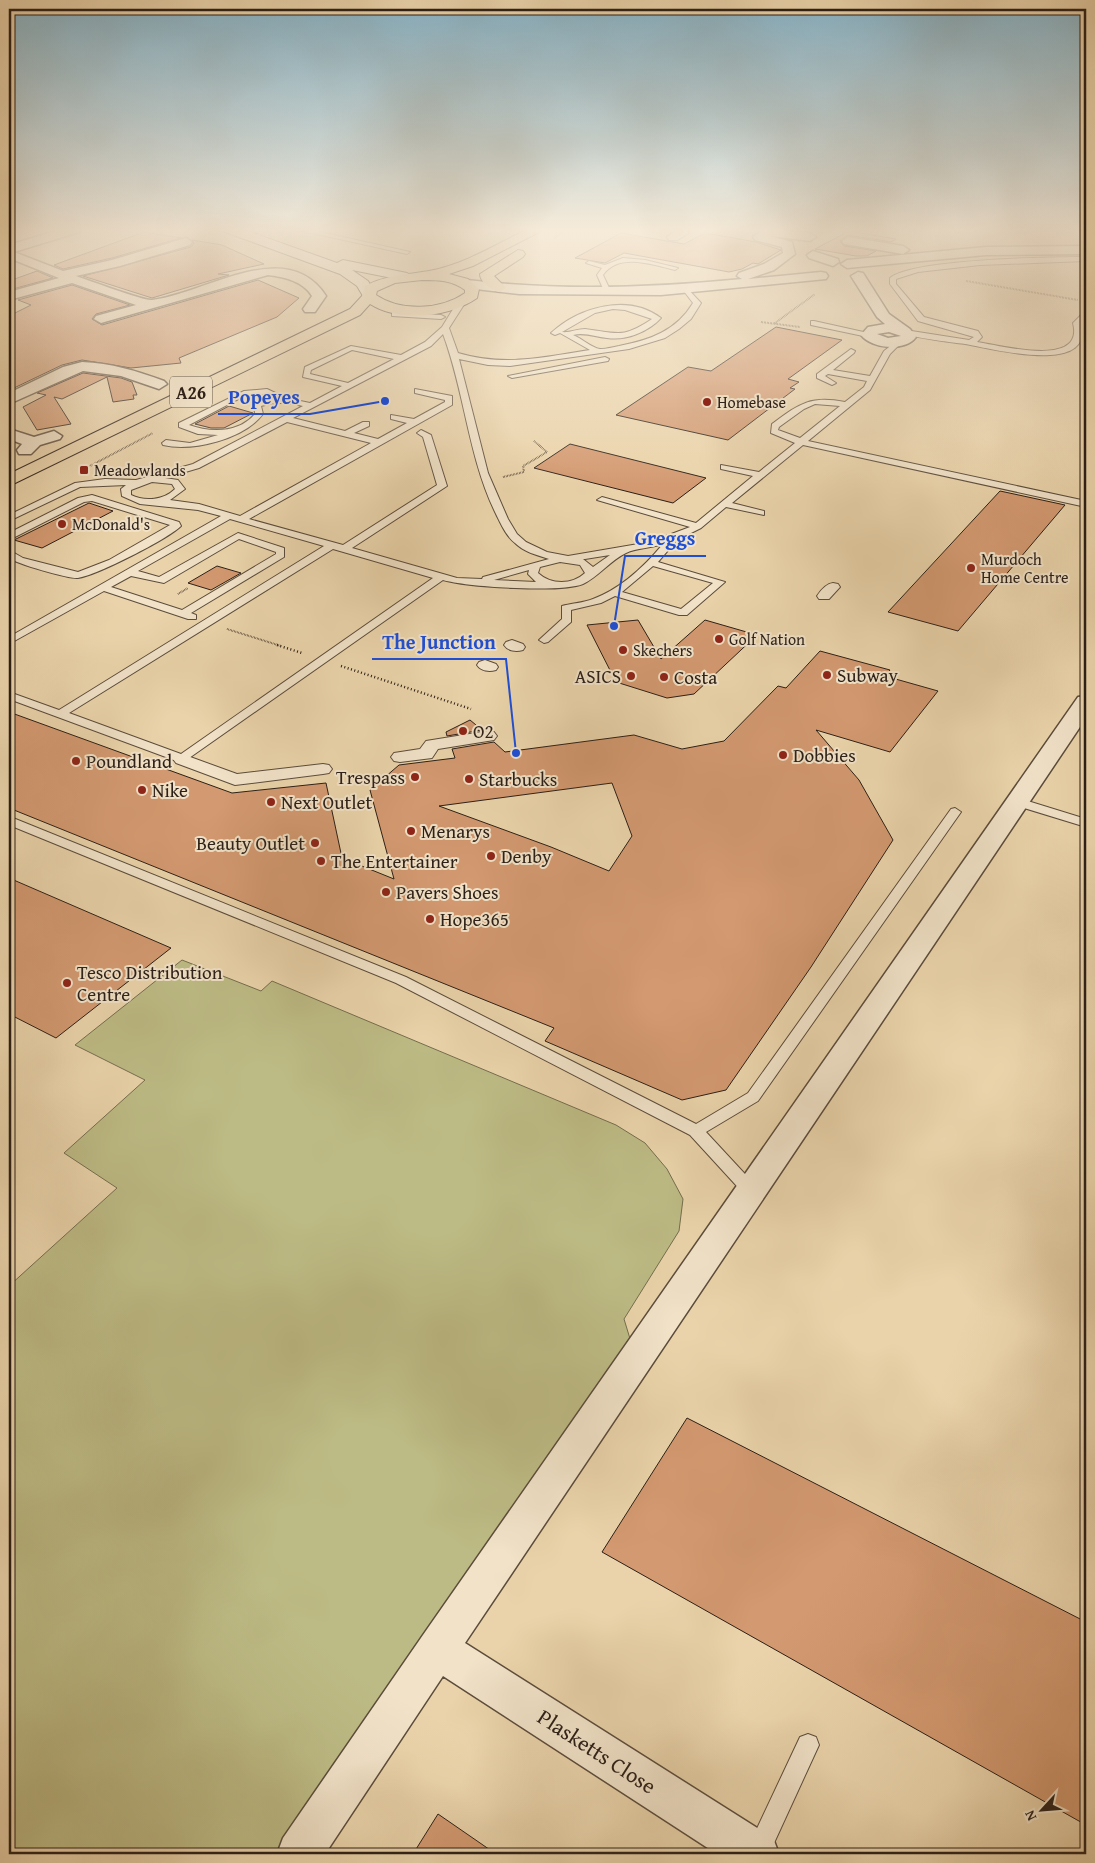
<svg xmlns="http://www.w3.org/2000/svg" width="1095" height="1863" viewBox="0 0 1095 1863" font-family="'Gentium Book Plus',serif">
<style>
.green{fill:#bdbb85;stroke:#746d4e}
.building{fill:#d39970;stroke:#2b1f17;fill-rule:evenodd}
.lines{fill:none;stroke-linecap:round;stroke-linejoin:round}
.service-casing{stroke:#5b4c3c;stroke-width:2}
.pedestrian-casing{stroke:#5b4c3c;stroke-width:2}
.minor-casing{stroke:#5b4c3c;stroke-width:3}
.secondary-casing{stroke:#2b1f17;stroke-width:2}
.trunk-casing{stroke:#2b1f17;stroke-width:2}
.path-far1{stroke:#2b1f17;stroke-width:2;stroke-dasharray:0.5 1;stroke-linecap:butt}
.path{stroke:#2b1f17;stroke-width:2.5;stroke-dasharray:1 2.5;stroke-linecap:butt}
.service{fill:#f1e2c8;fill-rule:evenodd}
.pedestrian{fill:#f1e2c8;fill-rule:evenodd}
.minor{fill:#f1e2c8;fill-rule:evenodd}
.secondary{fill:#f1e2c8;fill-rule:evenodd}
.trunk{fill:#ead3aa;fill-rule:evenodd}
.poi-dot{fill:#8f2418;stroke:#f1e2c8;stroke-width:2}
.labels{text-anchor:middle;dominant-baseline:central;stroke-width:4;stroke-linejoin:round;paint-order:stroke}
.far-poi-label{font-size:16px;fill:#2b1f17;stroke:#f1e2c8;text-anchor:start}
.shield{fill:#f1e2c8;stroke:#665a4c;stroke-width:1}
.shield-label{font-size:18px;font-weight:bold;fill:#2b1f17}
.poi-label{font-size:19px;fill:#2b1f17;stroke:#f1e2c8;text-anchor:start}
.near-street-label{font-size:22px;fill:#2b1f17;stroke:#f1e2c8}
.leader{fill:none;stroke:#1d4ed8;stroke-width:2}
.callout-dot{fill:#1d4ed8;stroke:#f1e2c8;stroke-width:2}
.callout-label{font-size:20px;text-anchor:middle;font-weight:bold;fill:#1d4ed8;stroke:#f1e2c8;stroke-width:4;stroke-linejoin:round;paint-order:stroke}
</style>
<rect width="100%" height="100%" fill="#ead3aa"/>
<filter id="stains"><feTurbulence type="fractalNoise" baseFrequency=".004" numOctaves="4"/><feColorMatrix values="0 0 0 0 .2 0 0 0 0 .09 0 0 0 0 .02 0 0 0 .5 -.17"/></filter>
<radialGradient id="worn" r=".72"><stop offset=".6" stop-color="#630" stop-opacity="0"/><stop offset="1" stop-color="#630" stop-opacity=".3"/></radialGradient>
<path class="green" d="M 182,960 L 261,991 L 272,981 L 616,1125 L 645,1143 L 667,1169 L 683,1199 L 679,1231 L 624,1319 L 631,1342 L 274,1854 L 9,1854 L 9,1286 L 117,1188 L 64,1153 L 145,1080 L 75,1045 Z"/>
<path class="building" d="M 849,231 L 896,239 L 891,242 L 848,235 L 840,241 L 844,246 L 876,251 L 867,256 L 856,256 L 815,249 Z
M 144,232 L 181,238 L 112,258 L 63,269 L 54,265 Z
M 621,233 L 684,244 L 705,233 L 756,242 L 781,250 L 758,264 L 753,263 L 742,269 L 729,272 L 624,253 L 605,263 L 575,258 Z
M 192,240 L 222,245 L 264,264 L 218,274 L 229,275 L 152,298 L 83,276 L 191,247 L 194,243 Z
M 37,271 L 53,278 L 9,290 L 9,281 Z
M 258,280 L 299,298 L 277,317 L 179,358 L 181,363 L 131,368 L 82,360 L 62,365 L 14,388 L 9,387 L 9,316 L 31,305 L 18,300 L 72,285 L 130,305 L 96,314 L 92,319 L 102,325 Z
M 776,327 L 842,340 L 788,379 L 799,382 L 790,388 L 795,389 L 728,440 L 616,415 L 688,367 L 711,371 Z
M 83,373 L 121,378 L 132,382 L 137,395 L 133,395 L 134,399 L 113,402 L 107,377 L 62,399 L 54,397 L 71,424 L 37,430 L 23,407 L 46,395 L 37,393 Z
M 229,406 L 253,413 L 224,428 L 211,428 L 195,424 Z
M 570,444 L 706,478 L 673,503 L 534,468 Z
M 1000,491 L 1065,505 L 958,631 L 888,612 Z
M 89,503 L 113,511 L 42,548 L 14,540 Z
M 217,566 L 241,573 L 211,590 L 188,583 Z
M 638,620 L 661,659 L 705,620 L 757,635 L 694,694 L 667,698 L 616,682 L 587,625 Z
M 820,651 L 890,670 L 885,676 L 938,691 L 890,752 L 816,730 L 859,780 L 893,840 L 811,967 L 726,1090 L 682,1100 L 545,1041 L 554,1028 L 9,808 L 9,712 L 232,793 L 326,783 L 342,858 L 394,879 L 370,790 L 399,765 L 455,758 L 452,749 L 494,742 L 505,752 L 634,735 L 682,749 L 724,741 L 778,686 L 786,688 ZM 612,783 L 632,836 L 609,871 L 551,847 L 439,806 Z
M 470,720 L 482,730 L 447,736 L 446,732 Z
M 9,878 L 171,948 L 56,1038 L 9,1014 Z
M 687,1418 L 1086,1622 L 1086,1825 L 602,1552 Z
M 438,1814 L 496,1854 L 413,1854 Z"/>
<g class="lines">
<defs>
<path id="service" d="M 294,229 L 307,229 L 410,252 L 407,254 Z
M 1086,257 L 1086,261 L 980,265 L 918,272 L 896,279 L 896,284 L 924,317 L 978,331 L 982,337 L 977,342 C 999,345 1085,369 1073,323 L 1086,310 L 1086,316 L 1081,323 C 1095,377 989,348 965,344 C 951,342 911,338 901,332 L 905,330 L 969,340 L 974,337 L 918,321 L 890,284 L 890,278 C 912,259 1051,257 1086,257 Z
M 623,258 L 645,260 L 678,268 L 675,270 C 653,265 619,252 603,275 L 611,292 L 605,293 L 597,275 L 602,268 L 586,263 L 589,261 L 605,265 Z
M 687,288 L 701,303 L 691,319 L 679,329 L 665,338 L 629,349 L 510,366 L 488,365 L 459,359 L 488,473 L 508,519 L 517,534 L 526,542 L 547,552 L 568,556 L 650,542 L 690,527 L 597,500 L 602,497 L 696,523 L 753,476 L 721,469 L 721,465 L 759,472 L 795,443 L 771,433 L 772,424 C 799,404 810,395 845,402 L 864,387 L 867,381 L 828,374 L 825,376 L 836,383 L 832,385 L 817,378 L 817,374 L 851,349 L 855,351 L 854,353 L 833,370 L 870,376 L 884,351 L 898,340 L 902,342 L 890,354 L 870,390 L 808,441 L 1086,501 L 1086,507 L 803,445 L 732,503 L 764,511 L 764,515 L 726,507 L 701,528 L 677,540 L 658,562 L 725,582 L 687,615 L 679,615 L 615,596 L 601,603 L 571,610 L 571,622 L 548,642 L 544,643 L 539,640 L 562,619 L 562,606 C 573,603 583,603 593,599 C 620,589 644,567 663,544 C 652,548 636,548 626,553 C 611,560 598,577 583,584 C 562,593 466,587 443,580 L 182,763 L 9,699 L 9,692 L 59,710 L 324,546 L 230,519 L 138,571 L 159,577 L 238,533 L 284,548 L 284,557 L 191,613 L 196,615 L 196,619 L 188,619 L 104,591 L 9,644 L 9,637 L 221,516 L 198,510 L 140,504 L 122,496 L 121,489 L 126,485 L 80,487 L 9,521 L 9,515 L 75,483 L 105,479 L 136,480 L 193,464 L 303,406 C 289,403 276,401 261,406 L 263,414 C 244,439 193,452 163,445 L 162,443 L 166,440 L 190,443 L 218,435 L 198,434 L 179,427 L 179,423 L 244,391 L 267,389 L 286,398 L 310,403 L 342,386 L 303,377 L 305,367 L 351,346 L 401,355 L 425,342 L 442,327 L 458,301 L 465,303 L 449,328 L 458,353 C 506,367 543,357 590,350 L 560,333 L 555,335 L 551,333 C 579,307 628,293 661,318 C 648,332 626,341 607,338 C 596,337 585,332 573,335 C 581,338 592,348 600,349 C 606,349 613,347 619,346 C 650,340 676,331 693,303 L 683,290 ZM 613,309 L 625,310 L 652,319 C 622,339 618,333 585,329 C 577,329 569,333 562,332 L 595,313 ZM 443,334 C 465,393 468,457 496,514 C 501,524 506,536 515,543 C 524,552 537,555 549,559 L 483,577 L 482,579 L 457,578 L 352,548 L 447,486 L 431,435 L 421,430 L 417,433 L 423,437 L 437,485 L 343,545 L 249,519 L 452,405 L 452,396 L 415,389 L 415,393 L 445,400 L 445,402 L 414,419 L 391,415 L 391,419 L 407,423 L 378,439 L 354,433 L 369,426 L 369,422 L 363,422 L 345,431 L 293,418 L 431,346 ZM 352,350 L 394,359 L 348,383 L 310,374 L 311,370 ZM 266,394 L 275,398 L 254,403 L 255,414 C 239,433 211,433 189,425 L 246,395 ZM 815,404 L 840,406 L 800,438 L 778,430 L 779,427 L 804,409 ZM 287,422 L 371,443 L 240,516 L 199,504 L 170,500 L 185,489 L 178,480 L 165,478 L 199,468 ZM 152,482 L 172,484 L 175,489 C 164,500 145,502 131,495 L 131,490 ZM 239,539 L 276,552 L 276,554 L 182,610 L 111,587 L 131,576 L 164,583 ZM 333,549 L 433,578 L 181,754 L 69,713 ZM 610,555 L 593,567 L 583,559 L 585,559 ZM 560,562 L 580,565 L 585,573 C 572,585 551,585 538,573 L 540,567 ZM 653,566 L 713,583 L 681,609 L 622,592 ZM 529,570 L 528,574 L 536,582 L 494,580 Z
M 395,312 L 441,315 L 445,317 L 441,319 L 392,316 L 392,312 Z
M 814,321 L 868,333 L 872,335 L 868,337 L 811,325 L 811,321 Z
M 605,357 L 609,359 L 608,361 L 512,378 L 508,376 Z
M 92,495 L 179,522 L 181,526 C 168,539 97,575 78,578 C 69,579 17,564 9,558 L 9,550 L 23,558 L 78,572 L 109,560 L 170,525 L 92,501 L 84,502 L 9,540 L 9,533 L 78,498 Z
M 1018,798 L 1086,819 L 1086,827 L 1014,805 L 1012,802 Z
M 955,808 L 961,812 L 758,1101 L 706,1132 L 757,1187 L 759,1191 L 757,1195 L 751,1197 L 745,1195 L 690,1135 L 396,983 L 9,825 L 9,817 L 13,818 L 406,977 L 696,1124 L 748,1093 L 951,809 Z
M 808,1734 L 816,1737 L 819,1745 L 769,1854 L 745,1854 L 800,1737 Z"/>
<path id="pedestrian" d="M 833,583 L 838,584 L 840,587 L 829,599 L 819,599 L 817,596 C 821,590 826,584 833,583 Z
M 512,640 L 523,644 L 525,647 L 523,650 C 516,652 508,651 504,645 L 506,642 Z
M 485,660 L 496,664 L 498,667 L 496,670 C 489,672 481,671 477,665 L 479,662 Z
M 488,731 L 494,732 L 497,736 L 494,740 L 438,749 L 432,758 L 400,762 L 394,761 L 391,757 L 394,753 L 420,749 L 426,741 Z
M 182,754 L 237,774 L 323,764 L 329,765 L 332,769 L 329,773 L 323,774 L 235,785 L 176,763 L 173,759 L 176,755 Z"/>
<path id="minor" d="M 62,229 L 81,229 L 79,232 L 14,252 L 63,271 L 112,260 L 186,238 L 192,242 L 190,245 L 120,266 L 76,276 C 88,280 144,301 152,300 C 205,294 286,235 326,296 L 315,312 L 305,312 L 303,309 L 312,296 C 303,281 284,277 268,275 L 101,323 L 94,319 L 96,316 L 136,305 L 72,283 L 9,300 L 9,292 L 59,278 L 9,258 L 9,245 Z
M 674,229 L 686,229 L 688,233 L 677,240 L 669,240 L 667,237 L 675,232 Z
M 764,229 L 810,233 L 816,237 L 810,241 L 770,236 L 792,242 L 795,254 L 774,270 L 748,279 L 821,272 L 826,273 L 828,276 L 826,279 L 661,295 L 519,294 L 467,288 L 460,284 L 467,280 C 559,291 650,288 742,279 L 737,276 L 739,273 L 764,264 L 783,253 L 782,247 L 755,240 L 753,237 Z
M 848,237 L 903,246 L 909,250 L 903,254 L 844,244 L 842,241 Z
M 1086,246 L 1086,254 L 986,255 L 847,268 L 841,264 L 847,260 L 986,247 Z
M 813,251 L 838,259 L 839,262 L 833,266 L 809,258 L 807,255 Z
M 858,272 L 863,273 L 889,314 L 910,329 L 916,337 C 905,352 872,349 861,335 L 868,327 L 885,324 L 877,317 L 851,276 ZM 889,332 L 901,336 L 888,338 L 877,334 Z
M 82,362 C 111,363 137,371 164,381 L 167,384 L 159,389 L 121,376 L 83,371 L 9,404 L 9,393 L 63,367 Z
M 9,429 L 34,437 L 54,431 L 62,436 L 60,439 L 40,445 L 31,454 L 19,454 L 17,450 L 22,444 L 9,439 Z
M 1086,696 L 1086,718 L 465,1643 L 773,1838 L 779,1854 L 717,1854 L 443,1676 L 325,1854 L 277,1854 L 283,1838 L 423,1635 L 1078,697 Z"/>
<path id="secondary" d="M 224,229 L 242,229 L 337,263 L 343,260 L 407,273 L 414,277 L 407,281 L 352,270 L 368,281 L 375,293 L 373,296 L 363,296 L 357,286 L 340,274 L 225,232 Z"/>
<path id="trunk" d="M 528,229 L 545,229 L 473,266 L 449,274 L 468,279 L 479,289 L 477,298 C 450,317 400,323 370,304 L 360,315 L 9,486 L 9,474 L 350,309 L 362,296 L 365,286 C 386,275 406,275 429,271 C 463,265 497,244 528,229 ZM 422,280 C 438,280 452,280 465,290 L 465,293 C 441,310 401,312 376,295 L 377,291 L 395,283 Z
M 518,250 L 523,251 L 525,254 L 523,257 L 494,276 L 506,288 L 499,292 C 491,290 480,282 480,274 Z"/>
</defs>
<use href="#service" class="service-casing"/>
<use href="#pedestrian" class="pedestrian-casing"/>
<use href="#minor" class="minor-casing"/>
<use href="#secondary" class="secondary-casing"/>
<use href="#trunk" class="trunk-casing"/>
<path class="path-far1" d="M 554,238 L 568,229
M 966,281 L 1078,300
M 761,322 L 800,327
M 775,323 L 815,294
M 88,467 L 153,433
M 503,477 L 524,472 L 523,466 L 547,452 L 534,441
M 178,594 L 188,588
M 227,629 L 281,646"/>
<path class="path" d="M 277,645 L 302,653
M 341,666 L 471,709"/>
<use href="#service" class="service"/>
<use href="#pedestrian" class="pedestrian"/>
<use href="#minor" class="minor"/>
<use href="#secondary" class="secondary"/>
<use href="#trunk" class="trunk"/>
</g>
<linearGradient id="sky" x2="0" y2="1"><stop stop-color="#88b6cc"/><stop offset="0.47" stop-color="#f6ebd9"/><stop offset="1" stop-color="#f6ebd9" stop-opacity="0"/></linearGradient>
<rect width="1095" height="490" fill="url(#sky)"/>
<g class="poi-dot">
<circle cx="707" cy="402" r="5"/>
<rect x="79" y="465" width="10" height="10" rx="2.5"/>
<circle cx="62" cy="524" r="5"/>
<circle cx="971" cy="568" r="5"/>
<circle cx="719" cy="639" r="5"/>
<circle cx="623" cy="650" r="5"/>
<circle cx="827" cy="675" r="5"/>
<circle cx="631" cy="676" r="5"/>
<circle cx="664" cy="677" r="5"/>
<circle cx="463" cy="731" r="5"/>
<circle cx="783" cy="755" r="5"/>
<circle cx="76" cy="761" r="5"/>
<circle cx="415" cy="777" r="5"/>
<circle cx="469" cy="779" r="5"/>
<circle cx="142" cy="790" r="5"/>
<circle cx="271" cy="802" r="5"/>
<circle cx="411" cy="831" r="5"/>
<circle cx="315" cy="843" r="5"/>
<circle cx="491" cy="856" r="5"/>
<circle cx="321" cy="861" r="5"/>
<circle cx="386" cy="892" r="5"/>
<circle cx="430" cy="919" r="5"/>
<circle cx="67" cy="983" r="5"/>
</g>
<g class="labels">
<g class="far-poi-label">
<text x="717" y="402">Homebase</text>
<text x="94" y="470">Meadowlands</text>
<text x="72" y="524">McDonald's</text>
<text x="981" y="559">Murdoch<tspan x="981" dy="18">Home Centre</tspan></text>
<text x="729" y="639">Golf Nation</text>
<text x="633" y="650">Skechers</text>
</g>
<rect class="shield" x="170" y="376.5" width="42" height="31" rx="4"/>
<g class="shield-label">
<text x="191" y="392">A26</text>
</g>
<g class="poi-label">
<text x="837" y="675">Subway</text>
<text x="621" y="676" text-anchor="end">ASICS</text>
<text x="674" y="677">Costa</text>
<text x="473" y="731">O2</text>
<text x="793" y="755">Dobbies</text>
<text x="86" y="761">Poundland</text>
<text x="405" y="777" text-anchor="end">Trespass</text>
<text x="479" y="779">Starbucks</text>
<text x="152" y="790">Nike</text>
<text x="281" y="802">Next Outlet</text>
<text x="421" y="831">Menarys</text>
<text x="305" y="843" text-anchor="end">Beauty Outlet</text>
<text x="501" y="856">Denby</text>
<text x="331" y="861">The Entertainer</text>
<text x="396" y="892">Pavers Shoes</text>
<text x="440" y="919">Hope365</text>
<text x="77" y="972">Tesco Distribution<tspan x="77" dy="22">Centre</tspan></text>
</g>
<g class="near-street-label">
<text transform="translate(597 1751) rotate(33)">Plasketts Close</text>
</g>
</g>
<path class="leader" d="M385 401L310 414H218M614 626L625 556H706M516 753L506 659H372"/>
<g class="callout-dot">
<circle cx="385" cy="401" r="5"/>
<circle cx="614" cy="626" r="5"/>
<circle cx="516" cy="753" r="5"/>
</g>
<g class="callout-label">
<text x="264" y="404">Popeyes</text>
<text x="665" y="545">Greggs</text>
<text x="439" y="649">The Junction</text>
</g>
<rect width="1095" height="1863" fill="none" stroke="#ead3aa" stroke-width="30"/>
<rect x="10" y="10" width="1075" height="1843" fill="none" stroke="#2b1f17" stroke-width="2.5"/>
<rect x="15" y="15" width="1065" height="1833" fill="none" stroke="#2b1f17"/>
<g transform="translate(1042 1810) rotate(244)" stroke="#f1e2c8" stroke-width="4" paint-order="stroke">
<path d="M0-4L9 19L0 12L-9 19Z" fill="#2b1f17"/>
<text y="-8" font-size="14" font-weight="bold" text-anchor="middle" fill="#2b1f17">N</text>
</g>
<rect width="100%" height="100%" filter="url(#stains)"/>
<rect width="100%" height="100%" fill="url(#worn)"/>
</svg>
